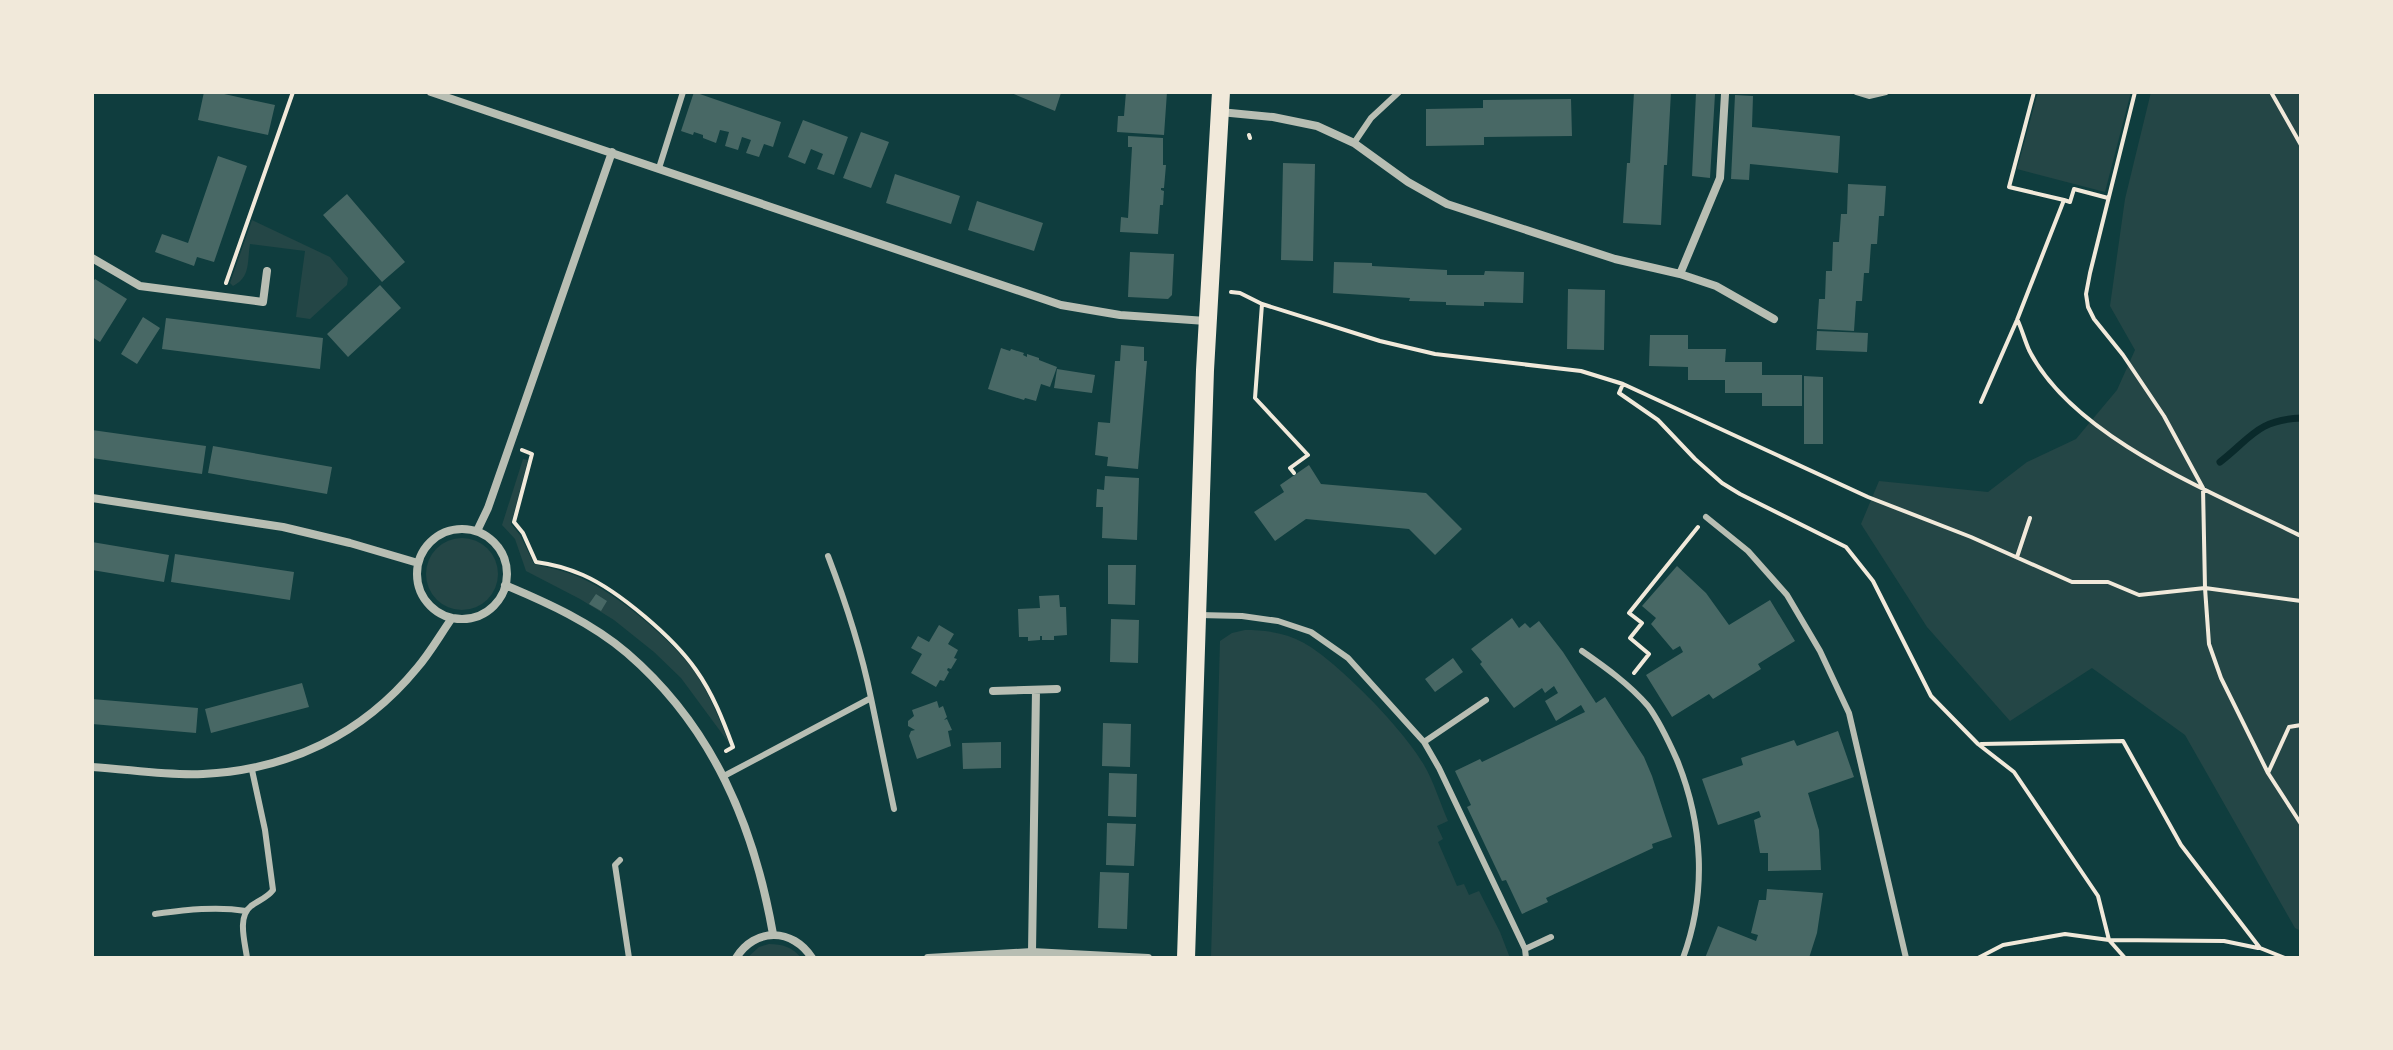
<svg xmlns="http://www.w3.org/2000/svg" width="2393" height="1050" viewBox="0 0 2393 1050" font-family="'Space Grotesk',sans-serif">
<style>
.green{fill:#244646}
.lines{fill:none;stroke-linecap:round;stroke-linejoin:round}
.stream{stroke:#0a2a2b;stroke-width:7}
.building{fill:#486865}
.path{stroke:#f1e9da;stroke-width:4}
.service{stroke:#b8beb3;stroke-width:6}
.minor{stroke:#b8beb3;stroke-width:8}
.primary{stroke:#f1e9da;stroke-width:18}
</style>
<rect width="100%" height="100%" fill="#0f3d3e"/>
<path class="green" d="M 2038,92 L 2131,92 L 2105,192 L 2017,169 Z
M 2151,92 L 2301,92 L 2301,931 L 2295,928 L 2185,735 L 2092,668 L 2010,721 L 1927,627 L 1861,524 L 1879,481 L 1988,492 L 2027,462 L 2076,439 L 2117,390 L 2135,350 L 2110,306 L 2125,199 Z
M 252,220 L 330,257 L 348,278 L 347,285 L 310,319 L 296,317 L 305,251 L 250,244 C 247,261 251,277 233,286 L 230,283 Z
M 523,459 L 528,460 L 511,524 L 520,535 L 534,564 C 550,568 566,571 581,578 C 616,593 672,640 694,671 C 709,693 719,718 729,743 L 681,678 L 654,652 L 614,620 L 580,599 L 526,571 L 515,539 L 502,525 Z
M426 574a36 36 0 1 1 72 0a36 36 0 1 1-72 0Z
M 1245,630 C 1266,630 1286,633 1304,643 C 1338,662 1405,731 1424,765 C 1434,782 1440,803 1448,821 L 1437,826 L 1443,839 L 1438,842 L 1457,886 L 1464,884 L 1469,895 L 1479,891 L 1500,932 L 1510,958 L 1211,958 L 1220,641 L 1232,633 Z
M 769,944 C 782,944 793,947 801,958 L 747,958 L 759,947 Z"/>
<g class="lines">
<path class="stream" d="M 2220,462 C 2251,438 2257,420 2301,418"/>
</g>
<path class="building" d="M 204,92 L 215,92 L 275,105 L 268,135 L 198,120 Z
M 694,92 L 781,122 L 773,147 L 764,144 L 759,157 L 746,153 L 751,140 L 742,137 L 738,150 L 725,146 L 729,132 L 720,130 L 716,143 L 703,138 L 703,135 L 694,132 L 693,135 L 681,131 Z
M 1009,92 L 1058,92 L 1061,93 L 1055,111 Z
M 1126,92 L 1167,92 L 1164,135 L 1117,132 L 1118,116 L 1124,116 Z
M 1634,92 L 1671,92 L 1667,165 L 1664,165 L 1661,225 L 1623,223 L 1627,163 L 1630,163 Z
M 1696,93 L 1715,94 L 1710,178 L 1692,176 Z
M 1735,95 L 1753,96 L 1752,127 L 1840,136 L 1838,173 L 1750,164 L 1749,180 L 1731,179 Z
M 1571,99 L 1572,136 L 1484,137 L 1484,145 L 1426,146 L 1426,109 L 1483,108 L 1483,100 Z
M 803,120 L 848,137 L 834,175 L 817,169 L 823,154 L 811,149 L 805,164 L 788,157 Z
M 861,132 L 889,142 L 871,188 L 843,178 Z
M 1128,136 L 1163,138 L 1163,165 L 1166,165 L 1164,188 L 1161,188 L 1161,190 L 1164,191 L 1163,205 L 1160,205 L 1158,234 L 1120,232 L 1121,217 L 1128,218 L 1132,147 L 1128,147 Z
M 218,156 L 247,166 L 214,262 L 197,257 L 194,266 L 155,252 L 162,234 L 188,243 Z
M 1283,163 L 1315,164 L 1313,261 L 1281,260 Z
M 895,174 L 960,196 L 951,224 L 886,203 Z
M 1848,184 L 1886,186 L 1884,216 L 1879,216 L 1877,244 L 1871,244 L 1869,273 L 1864,273 L 1862,301 L 1856,301 L 1854,331 L 1817,329 L 1819,299 L 1825,299 L 1826,271 L 1832,271 L 1833,242 L 1839,242 L 1841,214 L 1847,214 Z
M 347,194 L 405,262 L 382,282 L 323,215 Z
M 977,201 L 1043,223 L 1034,251 L 968,230 Z
M 1130,252 L 1174,254 L 1172,295 L 1168,299 L 1128,297 Z
M 1334,262 L 1372,263 L 1372,266 L 1447,270 L 1447,275 L 1484,275 L 1485,271 L 1524,272 L 1523,303 L 1484,302 L 1484,306 L 1446,305 L 1446,302 L 1409,301 L 1410,298 L 1333,293 Z
M 95,279 L 127,299 L 100,342 L 92,337 L 92,283 Z
M 380,285 L 401,308 L 348,357 L 327,334 Z
M 1568,289 L 1605,290 L 1604,350 L 1567,349 Z
M 143,317 L 160,328 L 137,364 L 121,354 Z
M 166,318 L 323,338 L 320,369 L 162,349 Z
M 1817,331 L 1868,333 L 1867,352 L 1816,350 Z
M 1650,335 L 1688,335 L 1688,349 L 1726,349 L 1725,362 L 1762,362 L 1762,375 L 1802,375 L 1802,406 L 1762,406 L 1762,393 L 1725,393 L 1725,380 L 1688,380 L 1688,367 L 1649,366 Z
M 1121,345 L 1144,347 L 1144,361 L 1147,361 L 1138,469 L 1107,466 L 1108,457 L 1095,455 L 1098,422 L 1110,423 L 1115,361 L 1120,361 Z
M 1001,348 L 1010,351 L 1011,349 L 1024,353 L 1023,355 L 1027,357 L 1027,354 L 1039,358 L 1039,360 L 1057,367 L 1050,387 L 1041,384 L 1036,401 L 1025,398 L 1024,400 L 988,389 Z
M 1057,369 L 1095,375 L 1092,393 L 1054,388 Z
M 1804,376 L 1823,377 L 1823,444 L 1804,444 Z
M 92,430 L 206,446 L 202,474 L 92,458 Z
M 213,446 L 332,467 L 327,494 L 208,473 Z
M 1309,465 L 1321,484 L 1426,493 L 1462,529 L 1435,555 L 1409,529 L 1306,519 L 1275,541 L 1254,512 L 1284,492 L 1280,485 Z
M 1105,476 L 1139,478 L 1137,540 L 1102,538 L 1103,507 L 1096,507 L 1097,489 L 1104,490 Z
M 92,542 L 169,555 L 164,582 L 92,570 Z
M 175,554 L 294,572 L 290,600 L 171,582 Z
M 1108,565 L 1136,565 L 1135,605 L 1108,604 Z
M 1677,566 L 1706,593 L 1729,625 L 1770,600 L 1795,641 L 1758,664 L 1761,669 L 1713,699 L 1709,694 L 1672,717 L 1646,675 L 1683,652 L 1680,646 L 1673,650 L 1651,624 L 1656,618 L 1642,606 Z
M 596,594 L 607,601 L 601,611 L 589,604 Z
M 1059,595 L 1060,607 L 1066,607 L 1067,635 L 1054,636 L 1054,640 L 1042,640 L 1042,636 L 1040,636 L 1040,640 L 1028,641 L 1028,637 L 1019,637 L 1018,609 L 1040,608 L 1039,596 Z
M 1512,618 L 1519,628 L 1525,623 L 1530,628 L 1539,621 L 1563,652 L 1596,703 L 1605,697 L 1644,757 L 1652,776 L 1672,837 L 1652,844 L 1653,848 L 1546,898 L 1548,902 L 1522,914 L 1506,880 L 1502,881 L 1467,807 L 1471,805 L 1455,771 L 1480,759 L 1482,762 L 1585,712 L 1581,705 L 1556,721 L 1545,701 L 1558,693 L 1554,686 L 1545,693 L 1542,688 L 1514,708 L 1480,664 L 1482,662 L 1471,649 Z
M 1111,619 L 1139,620 L 1138,663 L 1110,662 Z
M 939,625 L 954,634 L 948,644 L 958,650 L 954,658 L 957,659 L 951,669 L 948,668 L 947,670 L 949,672 L 944,681 L 940,680 L 936,687 L 911,673 L 922,654 L 911,648 L 918,636 L 929,642 Z
M 1453,658 L 1463,672 L 1435,692 L 1425,679 Z
M 302,683 L 309,707 L 211,733 L 205,709 Z
M 92,699 L 198,708 L 196,733 L 92,724 Z
M 937,701 L 939,708 L 943,706 L 947,717 L 944,720 L 947,719 L 952,730 L 948,731 L 951,746 L 917,759 L 909,736 L 911,731 L 915,730 L 908,726 L 908,721 L 914,716 L 912,710 Z
M 1103,723 L 1131,724 L 1130,767 L 1102,766 Z
M 1838,731 L 1854,777 L 1808,793 L 1819,830 L 1821,870 L 1768,871 L 1768,853 L 1760,853 L 1754,820 L 1761,817 L 1759,811 L 1718,825 L 1702,779 L 1743,765 L 1741,758 L 1794,740 L 1797,746 Z
M 1001,742 L 1001,768 L 963,769 L 962,743 Z
M 1109,773 L 1137,774 L 1136,817 L 1108,816 Z
M 1107,823 L 1136,824 L 1134,866 L 1106,865 Z
M 1100,872 L 1129,873 L 1127,929 L 1098,928 Z
M 1767,889 L 1823,893 L 1817,933 L 1809,958 L 1705,958 L 1718,926 L 1756,941 L 1758,935 L 1751,933 L 1759,900 L 1766,900 Z"/>
<g class="lines">
<path class="path" d="M 2135,92 L 2090,273 L 2086,294 L 2088,307 L 2094,319 L 2123,355 L 2164,416 L 2203,488 L 2205,588 L 2209,644 L 2221,678 L 2268,773 L 2301,824
M 2271,92 L 2301,145
M 1249,135 L 1250,138
M 2064,200 L 2070,202 L 2074,189 L 2108,198
M 226,283 L 293,92
M 1231,292 L 1240,293 L 1262,304 L 1255,398 L 1308,455 L 1290,468 L 1294,473
M 1262,304 L 1380,341 L 1435,354 L 1581,371 L 1623,384 L 1868,497 L 1971,537 L 2072,582 L 2108,582 L 2139,595 L 2205,588 L 2301,601
M 2018,321 C 2022,330 2025,341 2029,350 C 2073,438 2216,494 2301,536
M 1623,384 L 1619,393 L 1658,420 L 1695,459 L 1722,483 L 1740,494 L 1846,547 L 1873,581 L 1931,696 L 1978,744 L 2014,772 L 2098,896 L 2109,940 L 2125,958
M 1981,402 L 2017,320 L 2064,200 L 2009,187 L 2034,92
M 522,450 L 532,454 L 514,522 L 523,533 L 536,562 C 552,564 569,569 583,575 C 619,591 674,638 696,670 C 713,694 723,720 733,747 L 726,751
M 2017,557 L 2030,518
M 1634,673 L 1649,654 L 1630,638 L 1642,623 L 1629,613 L 1698,527
M 1981,744 L 2123,741 L 2181,845 L 2260,948 L 2285,958
M 2268,773 L 2289,727 L 2301,725
M 1978,958 L 2003,945 L 2065,934 L 2109,940 L 2224,941 L 2258,948"/>
<path class="service" d="M 1856,92 L 1869,96 L 1886,92
M 1354,143 L 1371,118 L 1399,92
M 659,168 L 683,92
M 1706,517 L 1748,551 L 1787,595 L 1820,651 L 1849,713 L 1906,958
M 1199,615 L 1242,616 L 1278,621 L 1311,632 L 1348,658 L 1424,742 L 1439,768 L 1525,949 L 1526,958
M 1582,651 C 1605,667 1629,684 1648,706 C 1660,722 1669,742 1677,760 C 1703,824 1707,893 1683,958
M 871,698 L 894,809
M 1424,742 L 1486,700
M 724,776 L 871,698 C 861,649 846,603 828,556
M 620,860 L 615,865 L 629,958
M 155,914 C 186,910 216,906 246,911
M 1525,949 L 1551,937
M 247,958 C 245,942 237,917 251,906 C 259,900 267,898 273,890 L 265,830 L 252,770"/>
<path class="minor" d="M 431,92 L 1061,305 L 1120,315 L 1206,321
M 1220,112 L 1273,117 L 1317,126 L 1354,143 L 1408,182 L 1447,204 L 1615,259 L 1680,274 L 1716,286 L 1774,319
M 92,258 L 140,286 L 263,302 L 267,271
M 1680,274 L 1720,178 L 1725,94
M 92,498 L 283,527 L 350,543 L 418,563
M417 574a45 45 0 1 1 90 0a45 45 0 1 1-90 0Z
M 477,531 L 488,508 L 612,152
M 505,585 C 548,603 592,623 627,653 C 713,727 754,826 773,934
M 993,691 L 1057,689
M 92,767 C 128,769 166,776 203,774 C 288,770 362,735 417,668 C 430,653 440,635 452,618
M 1032,952 L 1036,690
M 736,958 C 755,927 793,928 812,958
M 928,958 L 1032,952 L 1148,958"/>
<path class="primary" d="M 1186,958 L 1205,370 L 1221,92"/>
</g>
<rect width="2393" height="1050" fill="none" stroke="#f1e9da" stroke-width="188"/>
</svg>
